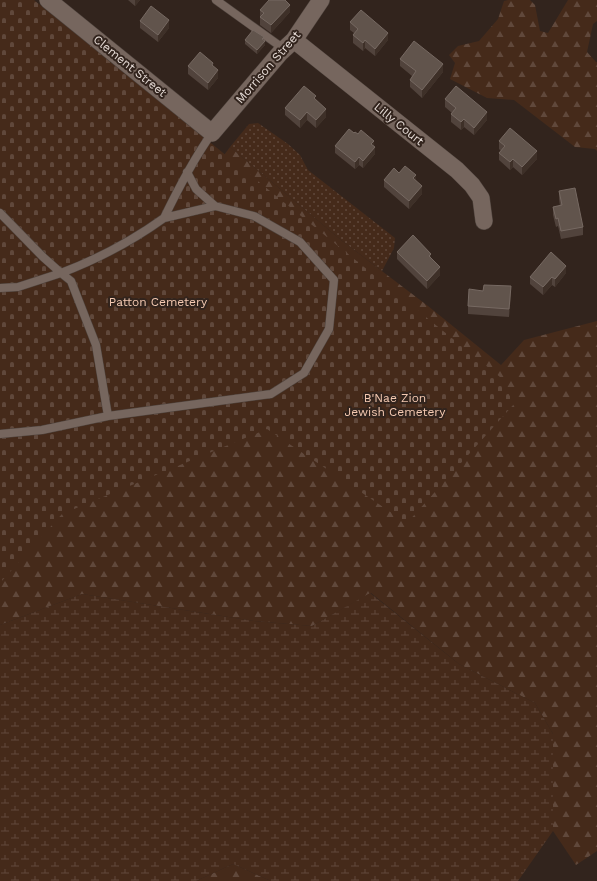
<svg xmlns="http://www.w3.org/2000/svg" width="597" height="881" viewBox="0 0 597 881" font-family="'Work Sans',sans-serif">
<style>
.grass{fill:url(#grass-dots)}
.forest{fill:url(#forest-firs)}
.wetland{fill:url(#wetland-marsh)}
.cemetery{fill:url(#cemetery-stones)}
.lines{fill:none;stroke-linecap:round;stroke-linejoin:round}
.lane-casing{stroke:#4e433d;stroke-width:9}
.street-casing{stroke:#4e433d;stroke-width:18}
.lane{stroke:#76665e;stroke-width:8}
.street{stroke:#76665e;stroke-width:17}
.wall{fill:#51433c}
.shaded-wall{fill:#3e3028}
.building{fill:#61544c;stroke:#766962}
.labels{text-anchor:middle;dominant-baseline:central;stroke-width:4;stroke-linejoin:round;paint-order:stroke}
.street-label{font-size:12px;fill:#e5dbd6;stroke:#32241d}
.park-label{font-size:12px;fill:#f5cab2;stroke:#32241d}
</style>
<defs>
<pattern id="grass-dots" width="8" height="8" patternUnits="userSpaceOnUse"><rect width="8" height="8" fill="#452a1a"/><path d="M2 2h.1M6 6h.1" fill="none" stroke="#60483b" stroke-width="1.8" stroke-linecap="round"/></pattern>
<pattern id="forest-firs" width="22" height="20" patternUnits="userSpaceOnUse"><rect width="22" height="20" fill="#452a1a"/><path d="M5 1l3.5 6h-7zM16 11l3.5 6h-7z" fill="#60483b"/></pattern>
<pattern id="wetland-marsh" width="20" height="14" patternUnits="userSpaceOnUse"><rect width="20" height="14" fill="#452a1a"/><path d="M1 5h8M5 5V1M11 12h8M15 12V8" fill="none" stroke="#60483b"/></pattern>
<pattern id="cemetery-stones" width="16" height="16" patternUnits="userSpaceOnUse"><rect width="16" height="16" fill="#452a1a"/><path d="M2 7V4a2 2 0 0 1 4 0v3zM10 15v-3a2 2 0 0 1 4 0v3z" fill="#60483b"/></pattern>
</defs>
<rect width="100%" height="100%" fill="#32241d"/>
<path class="grass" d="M 258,123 L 288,144 L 300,155 L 308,170 L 395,238 L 394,248 L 382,271 L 341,240 L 230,147 L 249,124 Z"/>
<path class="forest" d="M 508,0 L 530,0 L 535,5 L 540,31 L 548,33 L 568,0 L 597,0 L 597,21 L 593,24 L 587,52 L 596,62 L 597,62 L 597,151 L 595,149 L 575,147 L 514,100 L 487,98 L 450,79 L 455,63 L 449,55 L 458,46 L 479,41 L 498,19 L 504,1 Z
M 230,147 L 341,240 L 428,306 L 501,365 L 524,340 L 597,321 L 597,851 L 576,865 L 553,831 L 553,734 L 535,703 L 459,664 L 371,593 L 312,626 L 254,621 L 82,594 L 0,625 L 0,459 Z
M 233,864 L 271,881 L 196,881 Z"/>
<path class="wetland" d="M 370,593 L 459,664 L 535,703 L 553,734 L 553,831 L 518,881 L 271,881 L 233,864 L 196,881 L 0,881 L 0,625 L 82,594 L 254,621 L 312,626 Z"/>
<path class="cemetery" d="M 0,0 L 34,0 L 500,377 L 514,404 L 407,523 L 267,429 L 62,514 L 0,583 Z"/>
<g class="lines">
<defs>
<path id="lane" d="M 216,0 L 284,49
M 187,172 L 196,189 L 215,206
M 0,213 L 43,257 L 61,273 C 98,259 132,241 164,218
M 0,288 L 18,287 L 61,273 L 71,281 L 96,345 L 108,416
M 0,434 L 42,430 L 108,416 L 271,394 L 304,373 L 329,329 L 334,280 L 300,242 L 254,216 L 215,206 L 164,218 C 178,189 193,160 212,133"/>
<path id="street" d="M 48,0 L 212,133 L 280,53 L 294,40 L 321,0
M 294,40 L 457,170 L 472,185 L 481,198 L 484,221"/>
</defs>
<use href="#lane" class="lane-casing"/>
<use href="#street" class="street-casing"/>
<use href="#lane" class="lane"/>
<use href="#street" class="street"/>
</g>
<path class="wall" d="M 128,0 L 140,0 L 135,6 Z
M 260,10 L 290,12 L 271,33 L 260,25 Z
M 140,21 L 169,28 L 158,42 L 140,28 Z
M 350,22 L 388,40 L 375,56 L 365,48 L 363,51 L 353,43 L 353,35 L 354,33 L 350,30 Z
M 245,40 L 264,40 L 265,45 L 257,54 L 245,44 Z
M 400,59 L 443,72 L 422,98 L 410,87 L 410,80 L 412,76 L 400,66 Z
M 188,66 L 213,66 L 218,78 L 208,90 L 188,74 Z
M 445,99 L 487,120 L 474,135 L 464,127 L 461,130 L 451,122 L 451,114 L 452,113 L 445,107 Z
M 316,100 L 326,117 L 316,128 L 307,120 L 300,128 L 285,115 L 285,108 Z
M 354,133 L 358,134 L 374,146 L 375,154 L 363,168 L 359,165 L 355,169 L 335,153 L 335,146 Z
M 499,141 L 537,159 L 522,175 L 513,167 L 510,170 L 499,160 L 499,153 L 501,151 L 499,149 Z
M 399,173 L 416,180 L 422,194 L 409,209 L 384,187 L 384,180 Z
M 559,191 L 583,227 L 583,235 L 561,239 L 558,226 L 556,227 L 553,215 L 553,207 L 560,206 L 559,199 Z
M 397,252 L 431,259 L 440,275 L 427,289 L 397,259 Z
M 566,273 L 555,287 L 552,285 L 543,295 L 530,284 L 530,277 Z
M 511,294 L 509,317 L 468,314 L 468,306 Z"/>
<path class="shaded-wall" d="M 135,0 L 140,0 L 135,6 Z
M 290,5 L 290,12 L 271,33 L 271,25 Z
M 169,20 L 169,28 L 158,42 L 158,35 Z
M 388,33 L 388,40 L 375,56 L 375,49 Z
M 365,40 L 365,48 L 363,51 L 363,43 Z
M 265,41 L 265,45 L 257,54 L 257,50 Z
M 443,64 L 443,72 L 422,98 L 422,90 Z
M 218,70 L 218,78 L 208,90 L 208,83 Z
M 326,109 L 326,117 L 316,128 L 316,120 Z
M 307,112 L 307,120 L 300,128 L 300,120 Z
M 487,112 L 487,120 L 474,135 L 474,128 Z
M 464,119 L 464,127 L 461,130 L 461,122 Z
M 374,141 L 375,154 L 363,168 L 363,161 L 371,144 Z
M 537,151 L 537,159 L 522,175 L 522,167 Z
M 359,157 L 359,165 L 355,169 L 355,162 Z
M 513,159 L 513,167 L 510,170 L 510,162 Z
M 416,175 L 416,183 L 413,178 Z
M 422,186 L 422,194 L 409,209 L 409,201 Z
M 431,254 L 431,261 L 429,256 Z
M 566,266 L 566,273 L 555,287 L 555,279 Z
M 440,267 L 440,275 L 427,289 L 427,281 Z
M 552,277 L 552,285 L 543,295 L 543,287 Z
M 511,286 L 511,294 L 509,317 L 509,309 Z"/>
<path class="building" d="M 269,0 L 285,0 L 290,5 L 271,25 L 260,17 L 264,13 L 260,10 Z
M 151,6 L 169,20 L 158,35 L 140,21 Z
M 361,10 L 388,33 L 375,49 L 365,40 L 363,43 L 353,35 L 358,29 L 350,22 Z
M 253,30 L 264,37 L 262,39 L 265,41 L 257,50 L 245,40 Z
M 414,41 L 443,64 L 422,90 L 410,80 L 416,71 L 400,59 Z
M 200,52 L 213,63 L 212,65 L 218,70 L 208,83 L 188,66 Z
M 304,86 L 316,96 L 314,98 L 326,109 L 316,120 L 307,112 L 300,120 L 285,108 Z
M 456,86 L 487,112 L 474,128 L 464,119 L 461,122 L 451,114 L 456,108 L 445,99 Z
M 510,128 L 537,151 L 522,167 L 513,159 L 510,162 L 499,153 L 505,146 L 499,141 Z
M 349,129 L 354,133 L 355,132 L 358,134 L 361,130 L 374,141 L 371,144 L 375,147 L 363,161 L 359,157 L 355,162 L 335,146 Z
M 405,166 L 416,175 L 413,178 L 422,186 L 409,201 L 384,180 L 394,168 L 399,173 Z
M 575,188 L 583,227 L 561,231 L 558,218 L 556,219 L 553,207 L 562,205 L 559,191 Z
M 413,235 L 431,254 L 429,256 L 440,267 L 427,281 L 397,252 Z
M 551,252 L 566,266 L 555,279 L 552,277 L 543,287 L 530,277 Z
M 484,285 L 511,286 L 509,309 L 468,306 L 469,289 L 483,291 Z"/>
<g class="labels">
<g class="street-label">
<text transform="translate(130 66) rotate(39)">Clement Street</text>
<text transform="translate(268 67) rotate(-49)">Morrison Street</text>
<text transform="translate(399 124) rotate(39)">Lilly Court</text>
</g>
<g class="park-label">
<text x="158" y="302">Patton Cemetery</text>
<text x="395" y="398">B'Nae Zion<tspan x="395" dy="14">Jewish Cemetery</tspan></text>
</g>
</g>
</svg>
